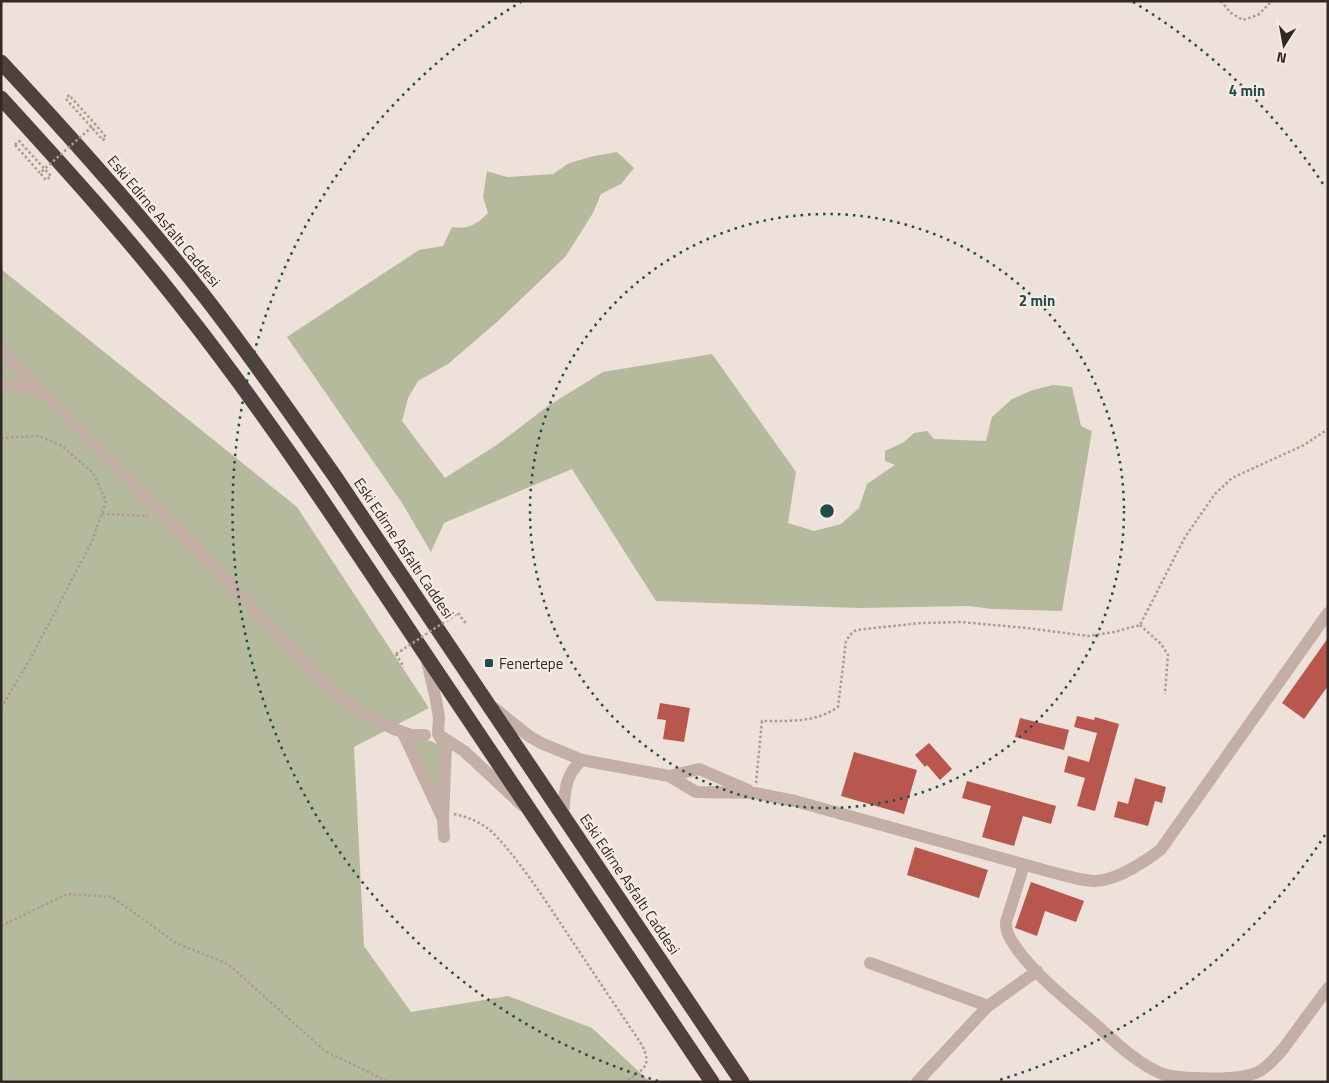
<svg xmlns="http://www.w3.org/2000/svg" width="1329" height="1083" viewBox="0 0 1329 1083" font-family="'Titillium Web',sans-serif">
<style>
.green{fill:#b4ba9b}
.building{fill:#b7574d}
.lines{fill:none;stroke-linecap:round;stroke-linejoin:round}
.path{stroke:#af9991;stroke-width:2.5;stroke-dasharray:2.5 2.5;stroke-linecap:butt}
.minor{stroke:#c4afa6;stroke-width:12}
.highway{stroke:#51413e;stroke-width:15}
.path-bridge{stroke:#af9991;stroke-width:2.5;stroke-dasharray:2.5 2.5;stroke-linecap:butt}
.ring{fill:none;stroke:#214d49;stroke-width:2.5;stroke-dasharray:2.5 5}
.poi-dot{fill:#214d49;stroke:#f6ebe4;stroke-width:2}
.labels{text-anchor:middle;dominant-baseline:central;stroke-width:5;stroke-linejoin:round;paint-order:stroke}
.street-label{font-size:15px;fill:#312826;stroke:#f6ebe4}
.poi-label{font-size:15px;fill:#312826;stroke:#f6ebe4;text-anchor:start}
.centre{fill:#214d49;stroke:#f6ebe4;stroke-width:2.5}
.ring-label{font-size:15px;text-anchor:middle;font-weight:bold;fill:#214d49;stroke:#f6ebe4;stroke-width:5;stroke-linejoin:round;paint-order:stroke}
</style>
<rect width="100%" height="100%" fill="#ede1d9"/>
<path class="green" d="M 617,152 L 634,168 L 621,184 L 601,194 L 593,213 L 566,256 L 498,321 L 448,364 L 418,381 L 408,398 L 402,421 L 445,478 L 498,444 L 548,406 L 603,372 L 712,354 L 796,472 L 788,523 L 814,531 L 841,524 L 859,508 L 867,484 L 895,465 L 885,461 L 885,451 L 904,442 L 914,433 L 927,431 L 934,439 L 986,441 L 992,417 L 1012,399 L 1033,390 L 1053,385 L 1072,387 L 1081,426 L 1092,431 L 1062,611 L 993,609 L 968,606 L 859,608 L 656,601 L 572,469 L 444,523 L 431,552 L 402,503 L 287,337 L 419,250 L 443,246 L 452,227 C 468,230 477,224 488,213 L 483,197 L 487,171 L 507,177 L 553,174 L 569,163 L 594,156 Z
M 1,269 L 297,507 L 429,708 L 354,747 L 364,946 L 411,1012 L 508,996 L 592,1028 L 648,1080 L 646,1082 L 1,1082 Z
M 411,739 L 431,741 L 441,746 L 441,808 Z"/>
<path class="building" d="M 1328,638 L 1328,686 L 1304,719 L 1282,703 Z
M 660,703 L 690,708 L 684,742 L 663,739 L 666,720 L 657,719 Z
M 1077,716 L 1094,720 L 1095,717 L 1119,724 L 1095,811 L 1077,806 L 1085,778 L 1064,772 L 1068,756 L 1089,762 L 1097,733 L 1074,727 Z
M 1020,718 L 1069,730 L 1064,750 L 1015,737 Z
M 929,743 L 952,769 L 940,780 L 927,765 L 925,767 L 915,755 Z
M 854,752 L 917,770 L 904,814 L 841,796 Z
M 1135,778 L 1166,787 L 1162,803 L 1155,801 L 1148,826 L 1114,817 L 1118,801 L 1128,804 Z
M 967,781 L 1056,806 L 1051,824 L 1023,816 L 1014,846 L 982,837 L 991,806 L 962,798 Z
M 915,847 L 988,870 L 979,898 L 907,875 Z
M 1031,882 L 1084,901 L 1076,922 L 1045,911 L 1037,936 L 1015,928 Z"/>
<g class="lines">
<path class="path" d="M 1221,1 L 1231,13 L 1243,20 L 1258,15 L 1272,1
M 69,95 L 66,99 L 103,140 L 106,137 L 95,124
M 15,145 L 19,141 L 51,176 L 46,180 L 40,173
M 1,438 L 39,436 L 62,446 L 93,473 L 106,501 L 92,541 L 32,656 L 1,708
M 102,514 L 148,516
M 458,613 L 467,625
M 1140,625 L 1161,644 L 1168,655 L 1165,694
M 396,654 L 404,667
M 756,783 L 762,721 C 788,721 815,723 838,707 L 846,641 L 850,635 L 856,630 L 921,623 L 961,622 L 1027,628 L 1088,636 L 1114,632 L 1140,625 L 1185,537 L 1215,494 L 1232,478 L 1304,445 L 1328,429
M 454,814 C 468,817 481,822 492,832 C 517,857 541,894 561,924 C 588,965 615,1005 642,1045 C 653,1068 642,1069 625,1082
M 1,926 L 67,894 L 112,897 L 176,943 L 228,964 L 325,1051 L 389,1082"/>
<path class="minor" d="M 1,350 L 166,517 L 331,690 L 369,717 L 394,729 L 411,735 L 425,735
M 1,387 L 13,386 L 39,388
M 427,661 L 436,700 L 439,718 L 438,734 L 446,747 L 443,819 L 444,837
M 494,708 L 529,736 L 541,743 L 582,760 L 669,776 L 696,792 L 755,793 L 795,801 L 1051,872 C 1087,881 1098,888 1133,868 C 1143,862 1152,857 1161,849 L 1328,613
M 403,733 L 442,817
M 442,737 L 464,751 L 522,805
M 669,776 L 699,769 L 748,790
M 563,815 C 565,792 564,776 582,760
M 1024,865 L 1006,922 C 1006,927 1006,931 1009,936 C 1025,967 1067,1000 1094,1023 C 1114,1041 1135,1062 1160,1073 C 1179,1080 1240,1081 1258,1072 C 1268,1067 1276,1057 1283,1049 L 1328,988
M 870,963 L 988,1006
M 917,1082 L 988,1006 L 1037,971"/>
<path class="highway" d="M 1,62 C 72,138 141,215 205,297 C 251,356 293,417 336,478 L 742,1082
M 1,98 C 63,166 125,234 181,306 C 268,416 345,534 423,651 C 519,795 615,939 712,1082"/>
<path class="path-bridge" d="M 15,145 L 40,173 L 95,124 L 69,95
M 396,654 L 458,613"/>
</g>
<g class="ring">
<circle cx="827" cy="511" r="297"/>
<path d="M1325 835A594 594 0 0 1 996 1081M658 1081A594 594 0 0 1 521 2M1133 2A594 594 0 0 1 1325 187"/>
</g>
<rect class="poi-dot" x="484" y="658" width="10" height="10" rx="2.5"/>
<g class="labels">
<g class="street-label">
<text transform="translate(164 221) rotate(50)">Eski Edirne Asfaltı Caddesi</text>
<text transform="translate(404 548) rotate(56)">Eski Edirne Asfaltı Caddesi</text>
<text transform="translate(630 884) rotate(56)">Eski Edirne Asfaltı Caddesi</text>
</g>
<g class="poi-label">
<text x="499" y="663">Fenertepe</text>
</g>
</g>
<circle cx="827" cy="511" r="8" class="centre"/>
<g class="ring-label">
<text x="1247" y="96">4 min</text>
<text x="1037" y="306">2 min</text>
</g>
<rect width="1329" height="1083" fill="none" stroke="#312826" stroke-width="5"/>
<g transform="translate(1284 45) rotate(191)" stroke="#f6ebe4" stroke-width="4" paint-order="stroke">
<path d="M0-4L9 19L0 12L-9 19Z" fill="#312826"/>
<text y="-8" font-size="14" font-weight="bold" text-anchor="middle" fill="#312826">N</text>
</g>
</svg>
